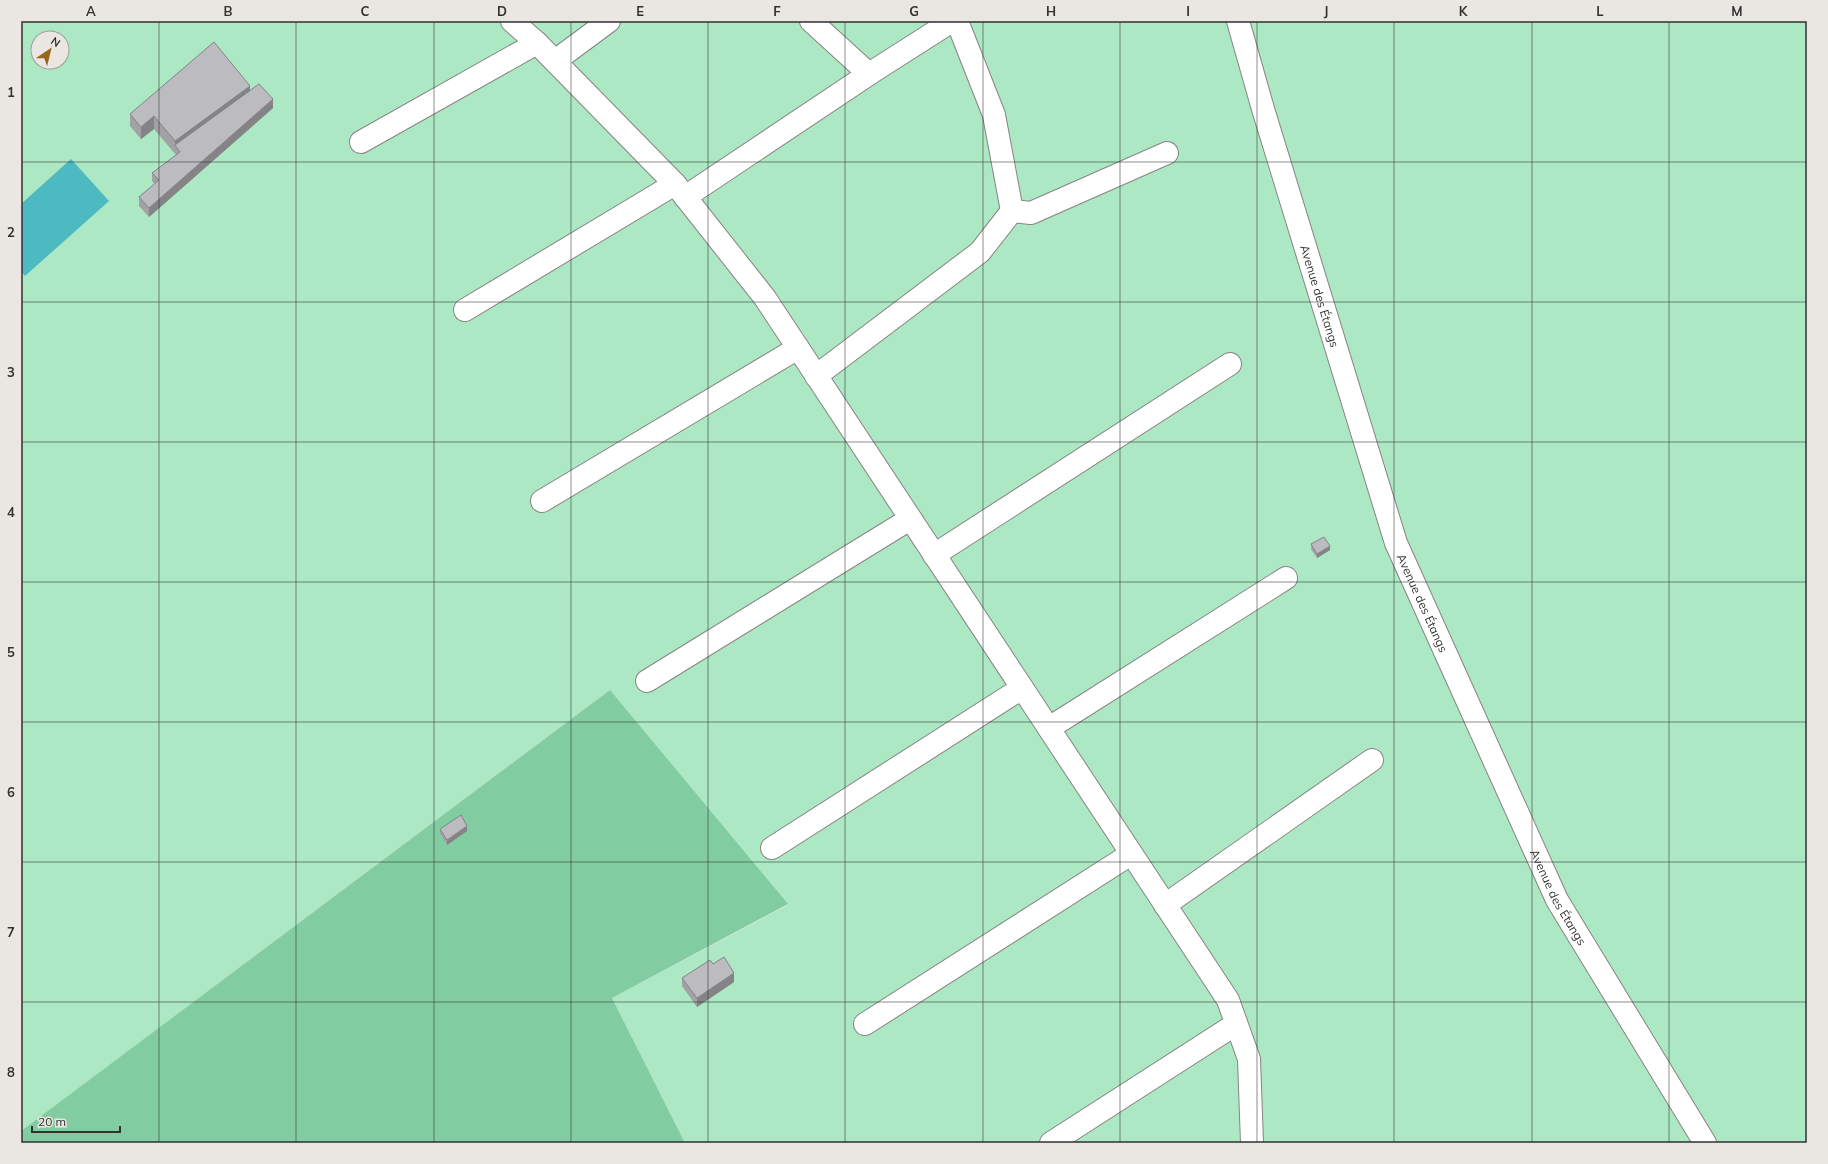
<svg xmlns="http://www.w3.org/2000/svg" width="1828" height="1164" viewBox="0 0 1828 1164" font-family="Mulish,sans-serif">
<style>
.green{fill:#ace8c4;fill-rule:evenodd}
.forest{fill:#81cda1}
.water{fill:#4db9c1}
.lines{fill:none;stroke-linecap:round;stroke-linejoin:round}
.minor-casing{stroke:#878481;stroke-width:24}
.minor{stroke:#fff;stroke-width:22}
.wall{fill:#a2a1a4}
.shaded-wall{fill:#848386}
.building{fill:#bcbbbf;stroke:#848386}
.grid{fill:none;stroke:#323130;stroke-width:1;stroke-opacity:0.55}
.labels{text-anchor:middle;dominant-baseline:central;stroke-width:3.5;stroke-linejoin:round;paint-order:stroke}
.street-label{font-size:12px;fill:#323130;stroke:#eae7e3}
.neatline{fill:none;stroke:#323130;stroke-width:1.5}
.grid-label{font-size:13px;text-anchor:middle;font-weight:bold;fill:#323130}
</style>
<rect width="100%" height="100%" fill="#eae7e3"/>
<path class="green" d="M 21,21 L 1807,21 L 1807,1143 L 685,1143 L 612,998 L 788,905 L 610,690 L 21,1131 ZM 38,38 L 62,38 L 62,62 L 38,62 Z"/>
<path class="forest" d="M 610,690 L 788,904 L 612,998 L 685,1143 L 21,1143 L 21,1131 Z"/>
<path class="water" d="M 71,159 L 109,201 L 25,276 L 21,271 L 21,204 Z"/>
<g class="lines">
<defs>
<g id="minor">
<path d="M 512,21 L 537,43 L 675,184 L 765,298 L 798,348 L 1228,1000 L 1249,1059 L 1252,1143"/>
<path id="s1" d="M 1238,21 L 1263,109 L 1396,543 L 1557,900 L 1705,1143"/>
<path d="M 555,61 L 609,21"/>
<path d="M 869,74 L 952,21"/>
<path d="M 361,142 L 537,43"/>
<path d="M 685,197 L 869,74 L 811,21"/>
<path d="M 1012,211 L 1031,213 L 1167,153"/>
<path d="M 465,310 L 675,184"/>
<path d="M 816,376 L 980,252 L 1012,211 L 994,115 L 957,21"/>
<path d="M 542,501 L 798,348"/>
<path d="M 934,555 L 1230,364"/>
<path d="M 647,681 L 910,519"/>
<path d="M 1049,728 L 1286,578"/>
<path d="M 772,848 L 1022,688"/>
<path d="M 1165,905 L 1372,760"/>
<path d="M 865,1024 L 1131,854"/>
<path d="M 1051,1143 L 1236,1024"/>
</g>
</defs>
<use href="#minor" class="minor-casing"/>
<use href="#minor" class="minor"/>
</g>
<path class="wall" d="M 250,90 L 273,108 L 149,217 L 139,206 L 139,197 L 155,184 L 152,181 L 152,173 L 176,155 L 154,129 L 141,139 L 130,126 L 130,114 Z
M 1311,544 L 1330,550 L 1317,558 L 1311,549 Z
M 440,829 L 467,831 L 447,845 L 440,833 Z
M 713,964 L 734,982 L 697,1007 L 682,986 L 682,978 Z"/>
<path class="shaded-wall" d="M 250,86 L 250,99 L 175,145 L 175,141 Z
M 273,99 L 273,108 L 149,217 L 149,208 Z
M 154,116 L 154,129 L 141,139 L 141,127 Z
M 1330,546 L 1330,550 L 1317,558 L 1317,554 Z
M 467,826 L 467,831 L 447,845 L 447,840 Z
M 734,973 L 734,982 L 697,1007 L 697,998 Z"/>
<path class="building" d="M 214,42 L 250,86 L 175,141 L 154,116 L 141,127 L 130,114 Z
M 259,84 L 273,99 L 149,208 L 139,197 L 159,180 L 152,173 L 180,152 L 175,145 Z
M 1324,537 L 1330,546 L 1317,554 L 1311,544 Z
M 461,815 L 467,826 L 447,840 L 440,829 Z
M 724,957 L 734,973 L 697,998 L 682,978 L 710,960 L 713,964 Z"/>
<path class="grid" d="M 159,21 L 159,1143M 296,21 L 296,1143M 434,21 L 434,1143M 571,21 L 571,1143M 708,21 L 708,1143M 845,21 L 845,1143M 983,21 L 983,1143M 1120,21 L 1120,1143M 1257,21 L 1257,1143M 1394,21 L 1394,1143M 1532,21 L 1532,1143M 1669,21 L 1669,1143M 21,162 L 1807,162M 21,302 L 1807,302M 21,442 L 1807,442M 21,582 L 1807,582M 21,722 L 1807,722M 21,862 L 1807,862M 21,1002 L 1807,1002"/>
<g class="labels">
<g class="street-label">
<text stroke="none"><textPath href="#s1" startOffset="287">Avenue des Étangs</textPath></text>
<text stroke="none"><textPath href="#s1" startOffset="611">Avenue des Étangs</textPath></text>
<text stroke="none"><textPath href="#s1" startOffset="935">Avenue des Étangs</textPath></text>
</g>
</g>
<rect width="1828" height="1164" fill="none" stroke="#eae7e3" stroke-width="44"/>
<g transform="translate(50 50) rotate(35)"><circle r="19" fill="#eae7e3" stroke="#a09e9b"/>
<path d="M0-3L7 15L0 10L-7 15Z" fill="#9a641d"/>
<text y="-6" font-size="11" font-weight="bold" text-anchor="middle" fill="#323130">N</text>
</g>
<path d="M32 1126v6h88v-6" fill="none" stroke="#323130" stroke-width="2"/>
<text x="38" y="1126" font-size="12" fill="#323130" stroke="#eae7e3" stroke-width="3" paint-order="stroke">20 m</text>
<rect x="22" y="22" width="1784" height="1120" class="neatline"/>
<g class="grid-label">
<text x="91" y="16">A</text>
<text x="228" y="16">B</text>
<text x="365" y="16">C</text>
<text x="502" y="16">D</text>
<text x="640" y="16">E</text>
<text x="777" y="16">F</text>
<text x="914" y="16">G</text>
<text x="1051" y="16">H</text>
<text x="1188" y="16">I</text>
<text x="1326" y="16">J</text>
<text x="1463" y="16">K</text>
<text x="1600" y="16">L</text>
<text x="1737" y="16">M</text>
<text x="11" y="97">1</text>
<text x="11" y="237">2</text>
<text x="11" y="377">3</text>
<text x="11" y="517">4</text>
<text x="11" y="657">5</text>
<text x="11" y="797">6</text>
<text x="11" y="937">7</text>
<text x="11" y="1077">8</text>
</g>
</svg>
